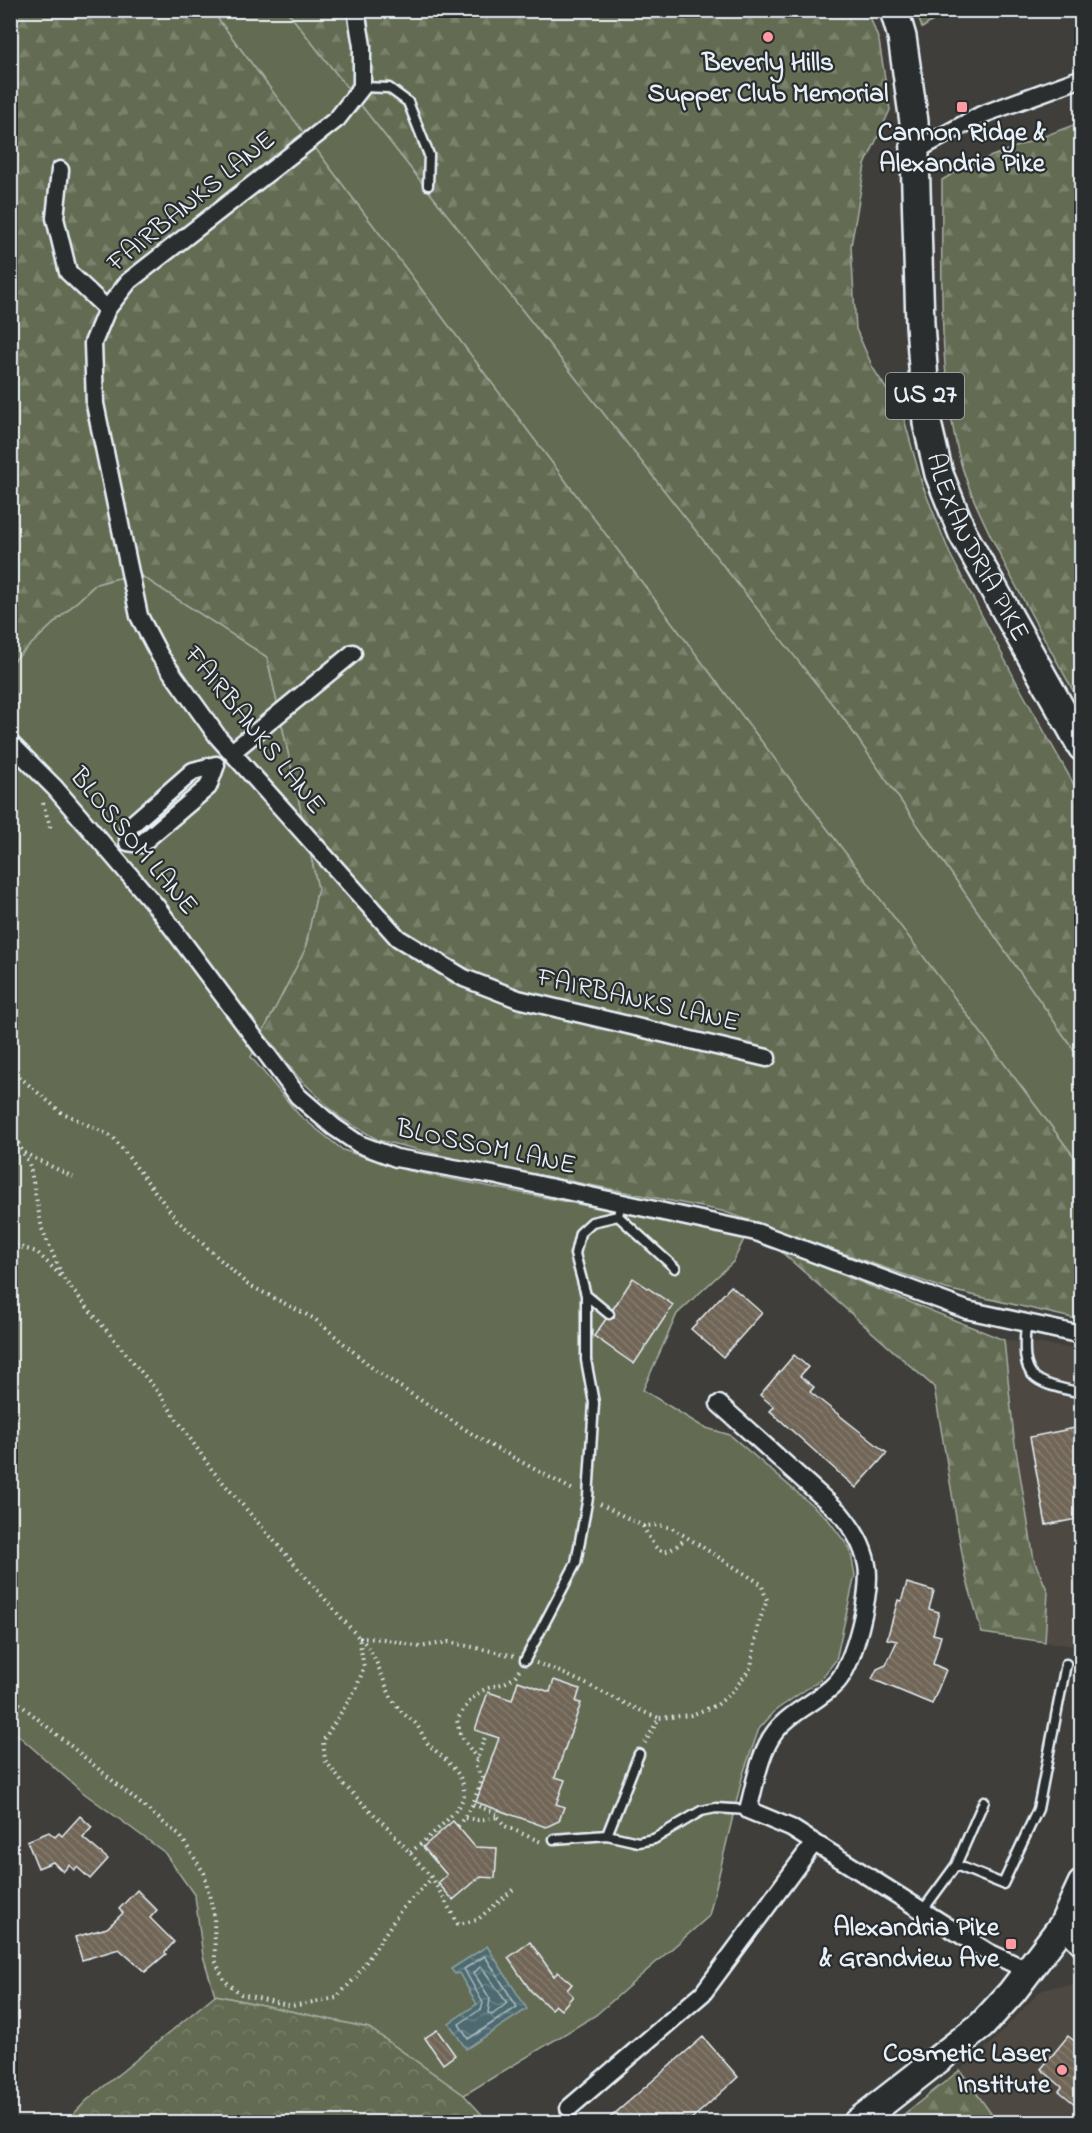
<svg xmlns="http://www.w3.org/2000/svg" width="1092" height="2133" viewBox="0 0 1092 2133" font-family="'Indie Flower',sans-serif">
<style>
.built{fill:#4e4a42}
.green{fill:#646c52;stroke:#a6aea5;stroke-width:1.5}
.forest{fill:url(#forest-firs);stroke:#a6aea5;stroke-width:1.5}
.park{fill:url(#park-crowns);stroke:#a6aea5;stroke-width:1.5}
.water{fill:url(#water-waves);stroke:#8ca1a6;stroke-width:1.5}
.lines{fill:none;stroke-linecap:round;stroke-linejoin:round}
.shore{stroke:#aabbc2;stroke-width:1.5}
.building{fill:url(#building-back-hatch);stroke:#e8f1f8;stroke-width:1.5}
.service-casing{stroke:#e8f1f8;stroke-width:13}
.minor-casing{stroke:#e8f1f8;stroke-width:21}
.tertiary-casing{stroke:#e8f1f8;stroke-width:26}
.primary-casing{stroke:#e8f1f8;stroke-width:32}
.path{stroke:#e8f1f8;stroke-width:4;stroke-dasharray:1.5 4.5;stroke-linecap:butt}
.service{stroke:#2a2d2e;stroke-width:8}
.minor{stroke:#2a2d2e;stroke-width:16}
.tertiary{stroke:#2a2d2e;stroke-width:21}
.primary{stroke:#2a2d2e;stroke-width:27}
.poi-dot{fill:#ff9aa2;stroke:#2a2d2e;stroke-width:2}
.labels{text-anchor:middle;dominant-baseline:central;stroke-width:4.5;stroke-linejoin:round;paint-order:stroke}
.shield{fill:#2a2d2e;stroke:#afb6bb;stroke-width:1.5}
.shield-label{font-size:26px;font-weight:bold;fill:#e8f1f8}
.poi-label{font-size:27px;font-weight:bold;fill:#e8f1f8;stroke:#2a2d2e}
.street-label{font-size:27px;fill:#e8f1f8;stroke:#2a2d2e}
</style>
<defs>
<pattern id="forest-firs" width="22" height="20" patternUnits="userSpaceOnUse" patternTransform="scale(1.5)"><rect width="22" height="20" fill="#646c52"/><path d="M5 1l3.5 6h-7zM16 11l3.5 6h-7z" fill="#7a816c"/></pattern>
<pattern id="park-crowns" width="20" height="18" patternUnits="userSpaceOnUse" patternTransform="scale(1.5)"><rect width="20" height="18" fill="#646c52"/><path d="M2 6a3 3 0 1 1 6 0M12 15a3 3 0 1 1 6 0" fill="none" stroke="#7a816c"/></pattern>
<pattern id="water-waves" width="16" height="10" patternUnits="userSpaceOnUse" patternTransform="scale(1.5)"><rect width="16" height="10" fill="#4e6b70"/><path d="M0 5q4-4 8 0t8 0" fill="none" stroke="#688185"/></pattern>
<pattern id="building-back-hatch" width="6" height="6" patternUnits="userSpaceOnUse" patternTransform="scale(1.5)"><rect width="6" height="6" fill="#706556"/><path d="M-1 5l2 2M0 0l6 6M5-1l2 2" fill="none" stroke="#847c6f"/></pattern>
</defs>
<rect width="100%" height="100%" fill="#3f3e3a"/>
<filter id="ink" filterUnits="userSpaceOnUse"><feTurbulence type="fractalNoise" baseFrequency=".0167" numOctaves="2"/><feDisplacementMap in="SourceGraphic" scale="12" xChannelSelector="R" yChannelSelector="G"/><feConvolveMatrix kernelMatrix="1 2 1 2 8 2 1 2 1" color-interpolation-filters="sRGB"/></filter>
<g filter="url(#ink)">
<path class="built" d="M 1004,1340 L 1081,1349 L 1081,1647 L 1045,1642 L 1048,1592 L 1034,1560 L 1014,1438 Z
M 1076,1985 L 1082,1994 L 1081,2122 L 997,2122 L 960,2070 L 992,2042 L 1039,1992 L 1050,1987 Z"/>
<path class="green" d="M 916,10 L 948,10 L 948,11 L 922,28 Z
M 212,11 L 287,11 L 844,719 L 1081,1060 L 1081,1166 Z
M 137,573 L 267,657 L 318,888 L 305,950 L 251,1057 L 299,1115 L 343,1150 L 405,1170 L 745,1237 L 733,1262 L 677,1314 L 643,1390 L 703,1427 L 730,1435 L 827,1518 L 850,1549 L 855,1575 L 836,1660 L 821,1679 L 776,1710 L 759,1729 L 743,1774 L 709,1916 L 596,2015 L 464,2095 L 369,2028 L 215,1995 L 203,1956 L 195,1896 L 164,1852 L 81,1791 L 11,1729 L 11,663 L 96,584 Z"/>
<path class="forest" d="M 767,10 L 798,18 L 834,11 L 868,11 L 879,41 L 890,110 L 865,165 L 851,246 L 856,329 L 873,368 L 903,415 L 922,484 L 950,554 L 1016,681 L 1081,797 L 1081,1060 L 844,719 L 287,11 Z
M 10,11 L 212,11 L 1081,1166 L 1081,1320 L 946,1289 L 722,1211 L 457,1159 L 378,1140 L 339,1117 L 298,1077 L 263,1032 L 305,950 L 318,888 L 267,657 L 137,573 L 96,584 L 11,663 Z
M 1081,122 L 1081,705 C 1054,656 1026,607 1001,557 C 983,520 964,484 956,443 C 938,357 942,268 942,180 L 966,166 Z
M 778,1249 L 1004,1340 L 1014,1438 L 1034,1560 L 1048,1592 L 1045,1642 L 982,1633 L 966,1577 L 934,1387 Z
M 960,2070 L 997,2122 L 894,2122 Z"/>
<path class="park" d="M 215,1995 L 369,2028 L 464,2095 L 489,2122 L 66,2122 L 86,2101 Z"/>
<path class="water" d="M 487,1946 L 527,2009 L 466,2049 L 449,2023 L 477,2004 L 459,1973 L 455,1974 L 451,1969 Z"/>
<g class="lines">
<path class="shore" d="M 485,1956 L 517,2007 L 468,2039 L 459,2024 L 481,2009 L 483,2003 L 464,1969 Z
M 481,1966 L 507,2003 L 492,2015 L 488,2013 L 490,1999 L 474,1973 Z"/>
</g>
<path class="building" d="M 633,1278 L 673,1305 L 634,1364 L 594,1336 L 606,1319 L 614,1318 L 613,1309 Z
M 731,1286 L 762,1313 L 723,1357 L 691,1329 Z
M 794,1355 L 808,1367 L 800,1376 L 814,1387 L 810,1392 L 887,1453 L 856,1488 L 770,1411 L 774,1407 L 760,1395 Z
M 1080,1427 L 1082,1518 L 1046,1525 L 1030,1437 Z
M 907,1583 L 934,1591 L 929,1609 L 939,1612 L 933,1634 L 941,1636 L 933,1664 L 946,1670 L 932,1704 L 872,1679 L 877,1669 L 886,1665 L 897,1641 L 887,1639 L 898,1600 L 901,1601 Z
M 554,1680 L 580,1689 L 576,1702 L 581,1703 L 555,1777 L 565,1780 L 556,1804 L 564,1807 L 559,1821 L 546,1827 L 476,1802 L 499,1738 L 475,1730 L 488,1692 L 512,1700 L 518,1681 L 550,1692 Z
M 80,1816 L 92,1827 L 83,1838 L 108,1859 L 90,1879 L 77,1867 L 74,1870 L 69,1865 L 63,1872 L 53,1862 L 38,1868 L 27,1841 L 49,1832 L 55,1837 L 59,1833 L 62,1836 Z
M 453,1821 L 475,1847 L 497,1848 L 495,1878 L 480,1877 L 453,1900 L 438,1883 L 447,1875 L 423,1847 Z
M 137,1890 L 157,1910 L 150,1918 L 174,1942 L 165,1952 L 166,1954 L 145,1972 L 119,1949 L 82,1960 L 75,1937 L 107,1928 L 123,1913 L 119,1909 Z
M 530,1942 L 554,1976 L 558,1972 L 572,1984 L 567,1990 L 573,1996 L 561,2010 L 555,2005 L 551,2009 L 531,1991 L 508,1958 Z
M 437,2030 L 455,2055 L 443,2064 L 425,2038 Z
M 1068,2036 L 1082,2047 L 1082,2110 L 1059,2091 L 1062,2087 L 1041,2069 Z
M 703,2037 L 738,2077 L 703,2109 L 688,2122 L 605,2122 Z"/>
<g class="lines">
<defs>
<path id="service" d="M 362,87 L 389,88 L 408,102 L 429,155 L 428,185
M 618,1216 L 675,1268
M 609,1314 L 586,1295 L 575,1254 L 580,1233 L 592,1222 L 618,1216 L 621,1202
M 1026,1324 C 1021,1379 1030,1382 1082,1393
M 525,1660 L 576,1563 L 588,1497 L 594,1403 L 586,1360 L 586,1295
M 607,1835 L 639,1754
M 554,1839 L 607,1835 L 638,1842 L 654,1839 L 701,1811 L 716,1808 L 748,1810
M 956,1865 L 984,1801
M 923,1910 L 956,1865 L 1003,1884 L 1038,1809 L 1066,1664"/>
<path id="minor" d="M 356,10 L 362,46 L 362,87 L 337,119 L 129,281 L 107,309 L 93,343 L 95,404 L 139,616 L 160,656 L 218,737 L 398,938 L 464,978 L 518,999 L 767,1058
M 915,151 L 981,115 L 1082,78
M 60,170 L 55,218 L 68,272 L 107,309
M 10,743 L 55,788 L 156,906 L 298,1096 L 334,1127 L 359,1144 L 396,1158 L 493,1175 L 756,1232 L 967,1310 L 1082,1335
M 232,752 L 353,653
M 216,765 L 208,787 L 141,844 L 128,842 L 129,827 L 193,771 Z
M 719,1404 L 840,1513 C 853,1529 863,1544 867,1565 C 872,1591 854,1665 836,1683 C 818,1702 791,1711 775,1732 C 759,1753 755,1785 748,1810 L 791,1828 L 988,1952 L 1027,1970
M 569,2108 L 703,1993 L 814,1843"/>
<path id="tertiary" d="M 1063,1925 L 1082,1944"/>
<g id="primary">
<path id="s1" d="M 894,10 L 902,37 L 914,122 L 920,324 L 927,423 L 939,474 L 963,534 L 1082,747"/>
<path d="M 858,2122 L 982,2025 L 1012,1992 L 1063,1925 L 1082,1884"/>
</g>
</defs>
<use href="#service" class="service-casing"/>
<use href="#minor" class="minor-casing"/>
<use href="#tertiary" class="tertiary-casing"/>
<use href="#primary" class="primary-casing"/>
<path class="path" d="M 43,803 L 51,830
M 10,1069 L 61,1112 L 113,1137 L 177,1220 L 247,1284 L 315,1319 L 376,1371 L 483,1441 L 575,1491
M 10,1127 L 30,1166 L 42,1229 L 62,1275
M 24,1153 L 73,1177
M 10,1244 L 37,1252 L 62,1277 L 158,1392 L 212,1470 L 359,1638 L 364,1667 L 356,1689 L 323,1741 L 325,1760 L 344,1785 L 387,1827 L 432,1878 L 458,1924 L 477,1920 L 515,1888
M 600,1504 L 643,1526 L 659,1525 L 672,1528 L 761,1584 L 767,1600 L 758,1625 L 751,1667 L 734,1690 L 717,1705 L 691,1715 L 659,1718 L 645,1743
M 643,1526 C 656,1551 661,1561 685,1539
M 359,1638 L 383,1639 L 420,1647 L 449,1642 L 515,1656
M 360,1638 C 381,1658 382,1689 400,1710 C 405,1716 412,1719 417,1725 C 421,1731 424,1739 429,1745 C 442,1757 464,1772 464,1792 C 465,1810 423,1841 410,1853
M 536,1663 C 579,1677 616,1702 659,1718
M 10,1696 L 181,1837 L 204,1873 L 214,1915 L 215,1960 L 224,1980 L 241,1994 L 292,2006 L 336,1998 L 356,1977 L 401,1910 L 432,1878
M 477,1759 L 460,1734 L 457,1720 C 464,1709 471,1697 482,1691 C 496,1683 511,1686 519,1670
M 473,1804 L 500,1815
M 498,1817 L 505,1826 L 541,1842
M 465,1818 L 478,1820 L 498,1817 L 500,1815
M 458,1826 L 473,1804 L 482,1778 L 475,1765 L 486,1734"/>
<use href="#service" class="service"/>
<use href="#minor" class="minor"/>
<use href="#tertiary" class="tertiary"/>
<use href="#primary" class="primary"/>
</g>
</g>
<g class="poi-dot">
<circle cx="768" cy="37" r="6"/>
<rect x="956" y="101" width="12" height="12" rx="3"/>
<rect x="1005" y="1938" width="12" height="12" rx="3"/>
<circle cx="1062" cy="2070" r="6"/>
</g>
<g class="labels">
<rect class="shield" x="886" y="373" width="78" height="46" rx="4.5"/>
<g class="shield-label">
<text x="925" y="396">US 27</text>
</g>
<g class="poi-label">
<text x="768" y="63">Beverly Hills<tspan x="768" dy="31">Supper Club Memorial</tspan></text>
<text x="962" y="133">Cannon Ridge &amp;<tspan x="962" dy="31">Alexandria Pike</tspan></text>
<text x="999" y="1928" text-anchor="end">Alexandria Pike<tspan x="999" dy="31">&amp; Grandview Ave</tspan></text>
<text x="1050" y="2054" text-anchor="end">Cosmetic Laser<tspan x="1050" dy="31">Institute</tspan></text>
</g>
<g class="street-label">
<text transform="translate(192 202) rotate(-39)">FAIRBANKS LANE</text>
<text stroke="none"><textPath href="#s1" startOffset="550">ALEXANDRIA PIKE</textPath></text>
<text transform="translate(254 731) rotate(51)">FAIRBANKS LANE</text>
<text transform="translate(133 842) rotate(50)">BLOSSOM LANE</text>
<text transform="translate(638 1001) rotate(13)">FAIRBANKS LANE</text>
<text transform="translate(486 1148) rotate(12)">BLOSSOM LANE</text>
</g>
</g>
<rect width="1092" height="2133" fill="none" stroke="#2a2d2e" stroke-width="36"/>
<rect x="18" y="18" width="1056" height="2097" fill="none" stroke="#e8f1f8" stroke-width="2" filter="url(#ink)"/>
</svg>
